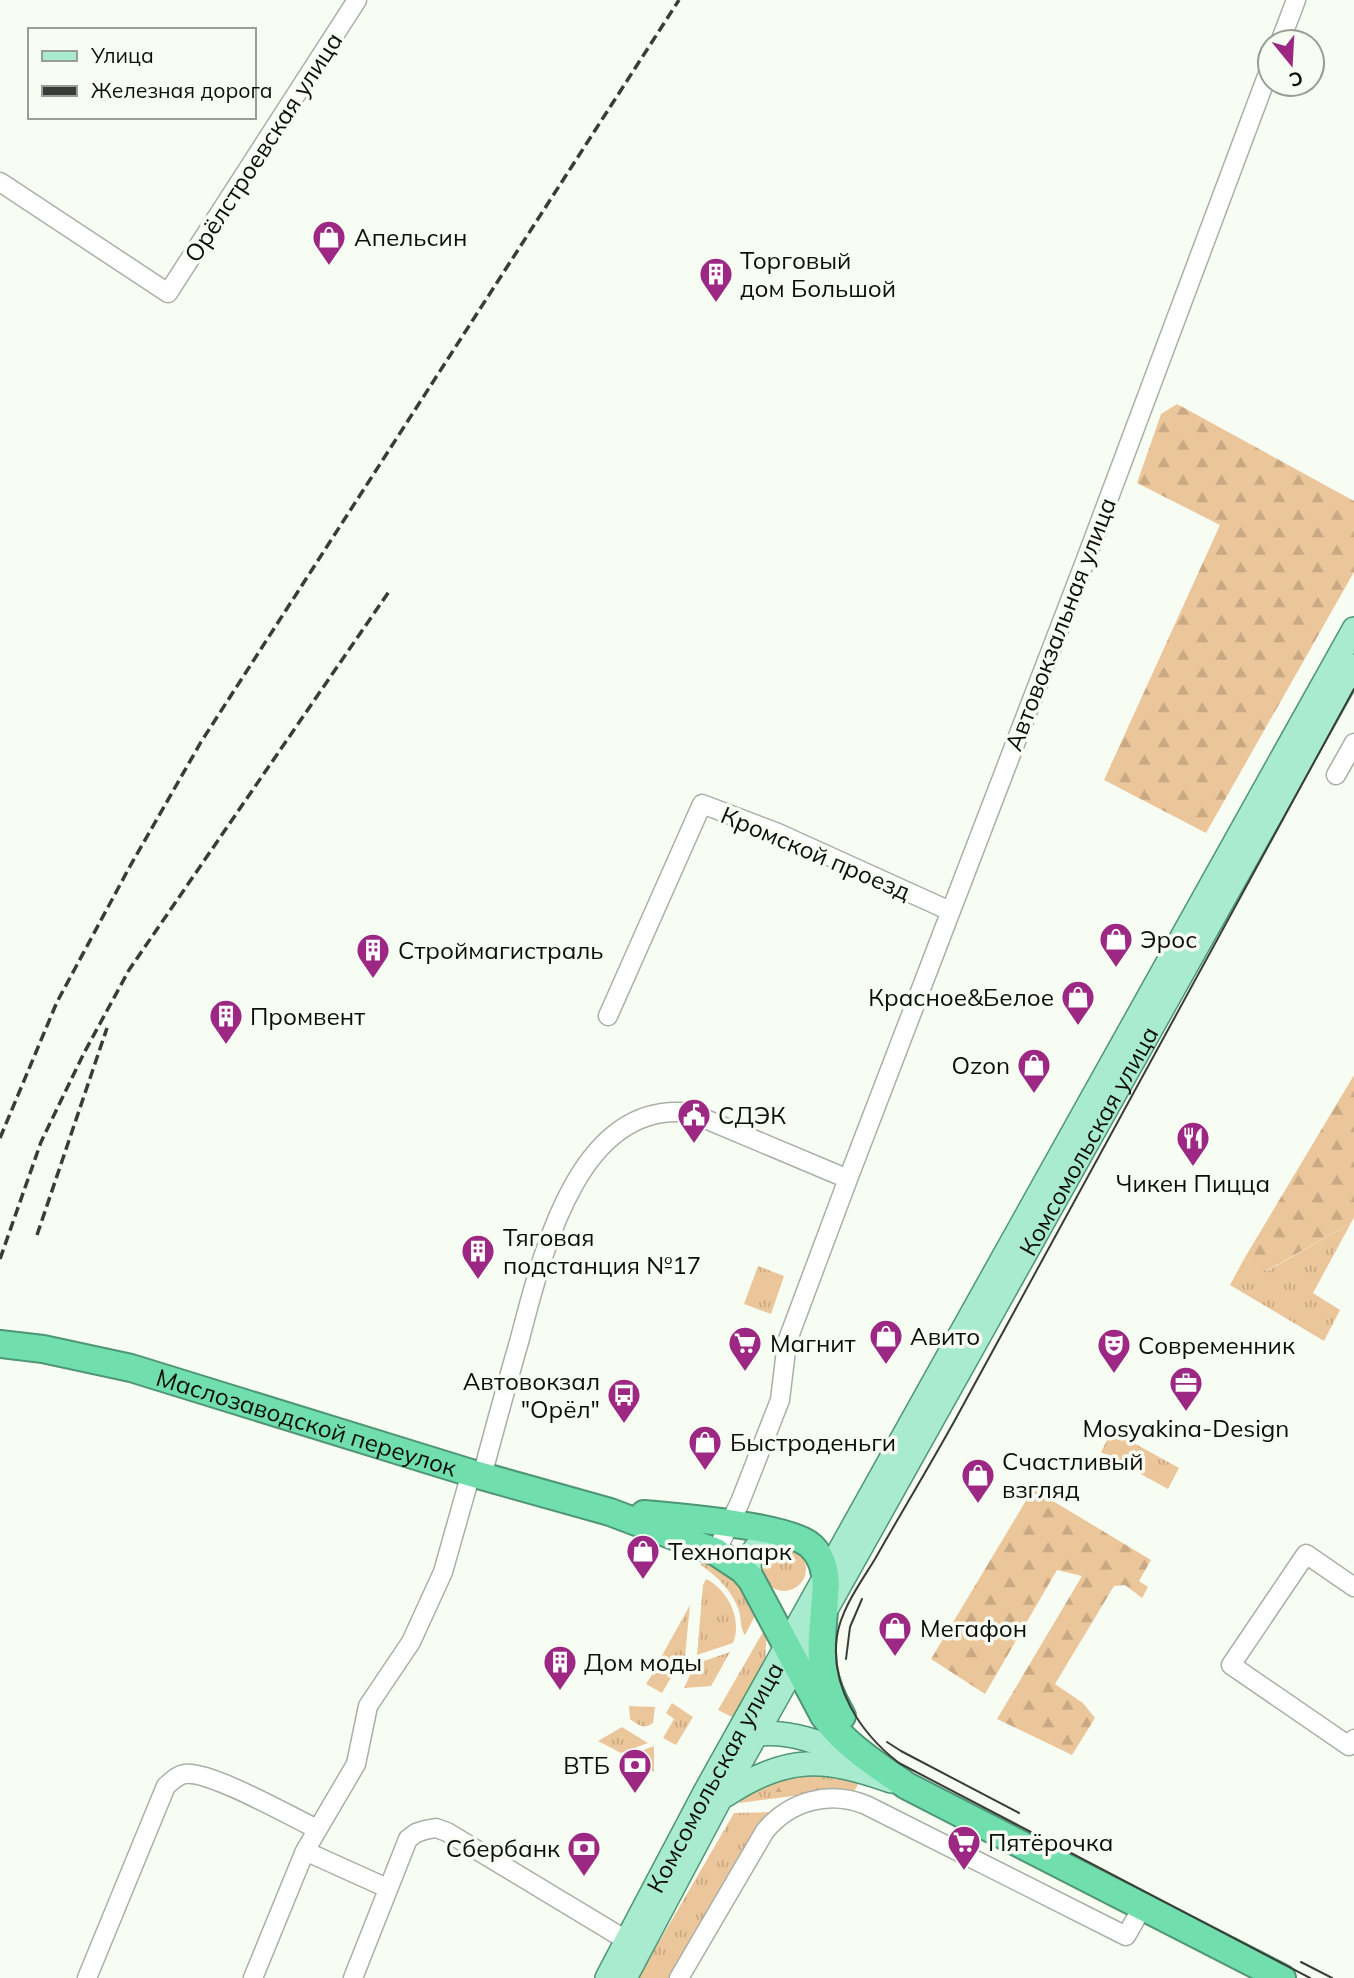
<svg xmlns="http://www.w3.org/2000/svg" width="1354" height="1978" viewBox="0 0 1354 1978" font-family="Mulish,sans-serif">
<style>
.grass{fill:url(#grass-tufts)}
.forest{fill:url(#forest-firs)}
.lines{fill:none;stroke-linecap:round;stroke-linejoin:round}
.minor-casing{stroke:#aaafa7;stroke-width:21}
.major-casing{stroke:#4e9675;stroke-width:26}
.highway-casing{stroke:#4e9675;stroke-width:30}
.minor{stroke:#fff;stroke-width:18}
.major{stroke:#a9ebce;stroke-width:23}
.highway{stroke:#70dead;stroke-width:26}
.tram{stroke:#3a3c38;stroke-width:2}
.rail{stroke:#3a3c38;stroke-width:3.5;stroke-dasharray:10 5;stroke-linecap:butt}
.labels{text-anchor:middle;dominant-baseline:central;stroke-width:7;stroke-linejoin:round;paint-order:stroke}
.street-label{font-size:24px;fill:#0e0f0c;stroke:#f8fdf4}
.poi-label{font-size:24px;fill:#0e0f0c;stroke:#f8fdf4;text-anchor:start}
</style>
<defs>
<pattern id="grass-tufts" width="24" height="20" patternUnits="userSpaceOnUse" patternTransform="scale(1.75)"><rect width="24" height="20" fill="#ecc69b"/><path d="M3 7l-1-3M5 7V3M7 7l1-3M15 17l-1-3M17 17v-4M19 17l1-3" fill="none" stroke="#c9a984"/></pattern>
<pattern id="forest-firs" width="22" height="20" patternUnits="userSpaceOnUse" patternTransform="scale(1.75)"><rect width="22" height="20" fill="#ecc69b"/><path d="M5 1l3.5 6h-7zM16 11l3.5 6h-7z" fill="#c9a984"/></pattern>
</defs>
<rect width="100%" height="100%" fill="#f8fdf4"/>
<path class="grass" d="M 1351,1223 L 1313,1293 L 1340,1310 L 1324,1341 L 1230,1285 L 1244,1259 L 1267,1271 Z
M 758,1266 L 784,1276 L 771,1314 L 744,1304 Z
M 1112,1431 L 1179,1468 L 1168,1489 L 1101,1452 Z
M762 1569a22 22 0 1 1 44 0a22 22 0 1 1-44 0Z
M 704,1558 L 741,1580 L 756,1614 L 745,1635 C 739,1627 742,1617 738,1608 C 730,1588 717,1577 701,1565 Z
M 706,1579 C 727,1589 743,1619 733,1643 L 697,1655 L 703,1585 Z
M 690,1605 L 685,1656 L 659,1661 Z
M 767,1625 L 765,1665 L 736,1719 L 718,1710 Z
M 730,1652 L 711,1686 L 684,1688 L 695,1664 Z
M 679,1664 L 662,1693 L 646,1684 L 657,1667 Z
M 672,1703 L 693,1717 L 676,1745 L 663,1738 L 674,1719 L 666,1713 Z
M 629,1706 L 655,1707 L 653,1723 C 644,1730 638,1725 630,1719 Z
M 622,1727 L 648,1743 L 621,1753 L 598,1741 Z
M 654,1746 L 654,1772 L 627,1756 Z
M 797,1773 L 849,1776 L 860,1781 L 852,1795 L 793,1796 L 739,1803 C 752,1783 775,1780 797,1773 Z
M 771,1812 L 757,1828 L 674,1978 L 638,1978 L 734,1813 Z"/>
<path class="forest" d="M 1177,404 L 1354,501 L 1354,572 L 1206,833 L 1104,780 L 1220,525 L 1137,483 L 1161,414 Z
M 1354,1075 L 1354,1217 L 1351,1223 L 1266,1271 L 1244,1259 Z
M 1033,1489 L 1151,1560 L 1139,1581 L 1148,1587 L 1142,1598 L 1125,1585 L 1114,1586 L 1055,1684 L 1083,1703 L 1095,1718 L 1072,1755 L 997,1719 L 1082,1576 L 1057,1570 L 985,1694 L 931,1659 Z
M 844,1780 L 849,1788 L 842,1792 L 764,1792 L 791,1781 Z"/>
<g class="lines">
<defs>
<path id="minor" d="M 1280,42 L 1296,0
M 0,182 L 168,293 L 357,0
M 1336,775 L 1354,743
M 608,1016 L 702,804 L 778,833 L 950,911
M 482,1476 C 494,1431 506,1387 519,1342 C 541,1259 577,1098 691,1113 L 848,1179
M 716,1552 L 740,1502 L 780,1400 L 787,1342 L 848,1179 L 1086,559 L 1270,68
M 1354,1587 L 1306,1554 L 1231,1665 L 1349,1746 L 1354,1739
M 305,1851 L 387,1888
M 87,1978 L 166,1786 C 172,1781 177,1775 185,1774 C 209,1770 292,1817 317,1829
M 253,1978 L 305,1851 L 356,1764 L 368,1706 L 411,1642 L 443,1572 L 471,1473
M 353,1978 L 408,1839 L 416,1833 L 425,1830 L 436,1828 L 447,1832 L 626,1940
M 679,1978 L 765,1831 C 790,1801 829,1790 866,1805 L 1126,1936 L 1143,1906"/>
<g id="major">
<path d="M 751,1579 C 743,1551 760,1541 784,1533"/>
<path d="M 747,1736 C 787,1727 826,1744 861,1762"/>
<path d="M 726,1795 C 786,1755 824,1757 891,1781"/>
<path id="s1" d="M 607,1978 L 705,1792 L 1354,629"/>
<path id="s2" d="M 625,1978 L 720,1799 L 1354,666"/>
</g>
<g id="highway">
<path id="s3" d="M 0,1344 L 43,1349 L 131,1368 L 471,1473 L 610,1512 L 716,1552 L 743,1570 L 751,1579 L 824,1716 C 846,1746 877,1765 907,1786 L 1282,1978"/>
<path d="M 644,1514 C 677,1517 790,1526 811,1546 C 825,1559 827,1579 825,1597 C 822,1647 814,1668 842,1716"/>
</g>
</defs>
<use href="#minor" class="minor-casing"/>
<use href="#major" class="major-casing"/>
<use href="#highway" class="highway-casing"/>
<use href="#minor" class="minor"/>
<use href="#major" class="major"/>
<use href="#highway" class="highway"/>
<path class="tram" d="M 846,1659 L 850,1627 L 862,1599
M 887,1742 L 901,1751 L 1019,1813
M 1301,1962 L 1332,1978
M 1310,1978 L 899,1763 C 860,1733 830,1687 837,1636 C 841,1609 861,1582 875,1559 C 901,1513 929,1467 955,1420 C 1088,1176 1222,933 1354,689"/>
<path class="rail" d="M 0,1138 L 57,1002 L 129,868 L 201,742 L 679,0
M 37,1235 L 107,1028
M 0,1259 L 41,1142 L 84,1053 L 129,970 L 390,590"/>
</g>
<defs>
<symbol id="shop-pin" viewBox="-11 -11 22 30"><path d="M0 17L-7.5 6A9.5 9.5 0 1 1 7.5 6Z" fill="#9c2884" stroke="#f8fdf4"/><path d="M-5-2.5h2.3a2.7 3.5 0 0 1 5.4 0H5L5.5 6h-11ZM-1.5-2.5h3a1.5 2.3 0 0 0-3 0Z" fill="#fff"/></symbol>
<symbol id="building-pin" viewBox="-11 -11 22 30"><path d="M0 17L-7.5 6A9.5 9.5 0 1 1 7.5 6Z" fill="#9c2884" stroke="#f8fdf4"/><path d="M-4-6H4V6H1V3H-1V6H-4ZM-2.5-4.3h1.7v1.8h-1.7ZM.8-4.3h1.7v1.8H.8ZM-2.5-1h1.7V.8h-1.7ZM.8-1h1.7V.8H.8Z" fill="#fff"/></symbol>
<symbol id="civic-pin" viewBox="-11 -11 22 30"><path d="M0 17L-7.5 6A9.5 9.5 0 1 1 7.5 6Z" fill="#9c2884" stroke="#f8fdf4"/><path d="M-.6-6.5H3V-4.5H.6V-3L4-1V1h2V6H-6V1h2V-1L-.6-3ZM-1.2 2.5V6h2.4V2.5Z" fill="#fff"/></symbol>
<symbol id="restaurant-pin" viewBox="-11 -11 22 30"><path d="M0 17L-7.5 6A9.5 9.5 0 1 1 7.5 6Z" fill="#9c2884" stroke="#f8fdf4"/><path d="M-5-6h1v4h1v-4h1v4h1v-4h1v5L-1.5 .5V6h-2V.5L-5-1ZM5-6V6H3V1.5H1.5Q1.5-4 5-6Z" fill="#fff"/></symbol>
<symbol id="supermarket-pin" viewBox="-11 -11 22 30"><path d="M0 17L-7.5 6A9.5 9.5 0 1 1 7.5 6Z" fill="#9c2884" stroke="#f8fdf4"/><path d="M-6-5.5h2.5l.6 2H6L4.5 2H-2.5L-4.4-4H-6ZM-1.5 3.2a1.3 1.3 0 1 0 .1 0ZM3 3.2a1.3 1.3 0 1 0 .1 0Z" fill="#fff"/></symbol>
<symbol id="theatre-pin" viewBox="-11 -11 22 30"><path d="M0 17L-7.5 6A9.5 9.5 0 1 1 7.5 6Z" fill="#9c2884" stroke="#f8fdf4"/><path d="M-5-5.5Q0-4 5-5.5V0Q5 5 0 6Q-5 5-5 0ZM-3.3-2.5H-1v1.5H-3.3ZM1-2.5H3.3v1.5H1ZM-2.8 1Q0 5.5 2.8 1Z" fill="#fff"/></symbol>
<symbol id="office-pin" viewBox="-11 -11 22 30"><path d="M0 17L-7.5 6A9.5 9.5 0 1 1 7.5 6Z" fill="#9c2884" stroke="#f8fdf4"/><path d="M-6-3h4V-5.5h4V-3h4V5H-6ZM-1-4.5V-3h2v-1.5ZM-6 0V1H6V0Z" fill="#fff"/></symbol>
<symbol id="bus-pin" viewBox="-11 -11 22 30"><path d="M0 17L-7.5 6A9.5 9.5 0 1 1 7.5 6Z" fill="#9c2884" stroke="#f8fdf4"/><path d="M-5-6H5V4H4V6H2V4H-2V6H-4V4H-5ZM-3.5-4V0h7V-4ZM-3.5 1.2v1.5H-2V1.2ZM2 1.2v1.5H3.5V1.2Z" fill="#fff"/></symbol>
<symbol id="bank-pin" viewBox="-11 -11 22 30"><path d="M0 17L-7.5 6A9.5 9.5 0 1 1 7.5 6Z" fill="#9c2884" stroke="#f8fdf4"/><path d="M-6-4H6V4H-6ZM0-2.3a2.3 2.3 0 1 0 0 4.6a2.3 2.3 0 1 0 0-4.6Z" fill="#fff"/></symbol>
</defs>
<g fill-rule="evenodd">
<use href="#shop-pin" x="310" y="218" width="38" height="52"/>
<use href="#building-pin" x="697" y="255" width="38" height="52"/>
<use href="#shop-pin" x="1097" y="920" width="38" height="52"/>
<use href="#building-pin" x="354" y="931" width="38" height="52"/>
<use href="#shop-pin" x="1059" y="978" width="38" height="52"/>
<use href="#building-pin" x="207" y="997" width="38" height="52"/>
<use href="#shop-pin" x="1015" y="1046" width="38" height="52"/>
<use href="#civic-pin" x="675" y="1096" width="38" height="52"/>
<use href="#restaurant-pin" x="1174" y="1119" width="38" height="52"/>
<use href="#building-pin" x="459" y="1232" width="38" height="52"/>
<use href="#shop-pin" x="867" y="1317" width="38" height="52"/>
<use href="#supermarket-pin" x="726" y="1324" width="38" height="52"/>
<use href="#theatre-pin" x="1095" y="1326" width="38" height="52"/>
<use href="#office-pin" x="1167" y="1364" width="38" height="52"/>
<use href="#bus-pin" x="605" y="1376" width="38" height="52"/>
<use href="#shop-pin" x="686" y="1423" width="38" height="52"/>
<use href="#shop-pin" x="959" y="1456" width="38" height="52"/>
<use href="#shop-pin" x="624" y="1532" width="38" height="52"/>
<use href="#shop-pin" x="876" y="1609" width="38" height="52"/>
<use href="#building-pin" x="541" y="1643" width="38" height="52"/>
<use href="#bank-pin" x="616" y="1746" width="38" height="52"/>
<use href="#supermarket-pin" x="945" y="1823" width="38" height="52"/>
<use href="#bank-pin" x="565" y="1829" width="38" height="52"/>
</g>
<g class="labels">
<g class="street-label">
<text transform="translate(263 147) rotate(-57)">Орёлстроевская улица</text>
<text transform="translate(1060 624) rotate(-69)">Автовокзальная улица</text>
<text transform="translate(816 853) rotate(23)">Кромской проезд</text>
<text stroke="none"><textPath href="#s2" startOffset="957">Комсомольская улица</textPath></text>
<text stroke="none"><textPath href="#s3" startOffset="317">Маслозаводской переулок</textPath></text>
<text stroke="none"><textPath href="#s1" startOffset="228">Комсомольская улица</textPath></text>
</g>
<g class="poi-label">
<text x="354" y="237">Апельсин</text>
<text x="740" y="260">Торговый<tspan x="740" dy="28">дом Большой</tspan></text>
<text x="1140" y="939">Эрос</text>
<text x="398" y="950">Строймагистраль</text>
<text x="1054" y="997" text-anchor="end">Красное&amp;Белое</text>
<text x="250" y="1016">Промвент</text>
<text x="1010" y="1065" text-anchor="end">Ozon</text>
<text x="718" y="1115">СДЭК</text>
<text x="1193" y="1183" text-anchor="middle">Чикен Пицца</text>
<text x="503" y="1237">Тяговая<tspan x="503" dy="28">подстанция №17</tspan></text>
<text x="910" y="1336">Авито</text>
<text x="770" y="1343">Магнит</text>
<text x="1138" y="1345">Современник</text>
<text x="600" y="1381" text-anchor="end">Автовокзал<tspan x="600" dy="28">"Орёл"</tspan></text>
<text x="1186" y="1428" text-anchor="middle">Mosyakina-Design</text>
<text x="730" y="1442">Быстроденьги</text>
<text x="1002" y="1461">Счастливый<tspan x="1002" dy="28">взгляд</tspan></text>
<text x="668" y="1551">Технопарк</text>
<text x="920" y="1628">Мегафон</text>
<text x="584" y="1662">Дом моды</text>
<text x="610" y="1765" text-anchor="end">ВТБ</text>
<text x="988" y="1842">Пятёрочка</text>
<text x="560" y="1848" text-anchor="end">Сбербанк</text>
</g>
</g>
<rect x="28" y="28" width="228" height="91" fill="#f8fdf4" stroke="#9a9e97" stroke-width="2"/>
<rect x="42" y="51" width="35" height="10" fill="#a9ebce" stroke="#9a9e97" stroke-width="2"/>
<text x="91" y="63" font-size="21" fill="#0e0f0c">Улица</text>
<rect x="42" y="86" width="35" height="10" fill="#3a3c38" stroke="#9a9e97" stroke-width="2"/>
<text x="91" y="98" font-size="21" fill="#0e0f0c">Железная дорога</text>
<g transform="translate(1291 63) rotate(162)"><circle r="33" fill="#f8fdf4" stroke="#9a9e97" stroke-width="2"/>
<path d="M0-5L12 26L0 18L-12 26Z" fill="#9c2884"/>
<text y="-10" font-size="19" font-weight="bold" text-anchor="middle" fill="#0e0f0c">С</text>
</g>
</svg>
